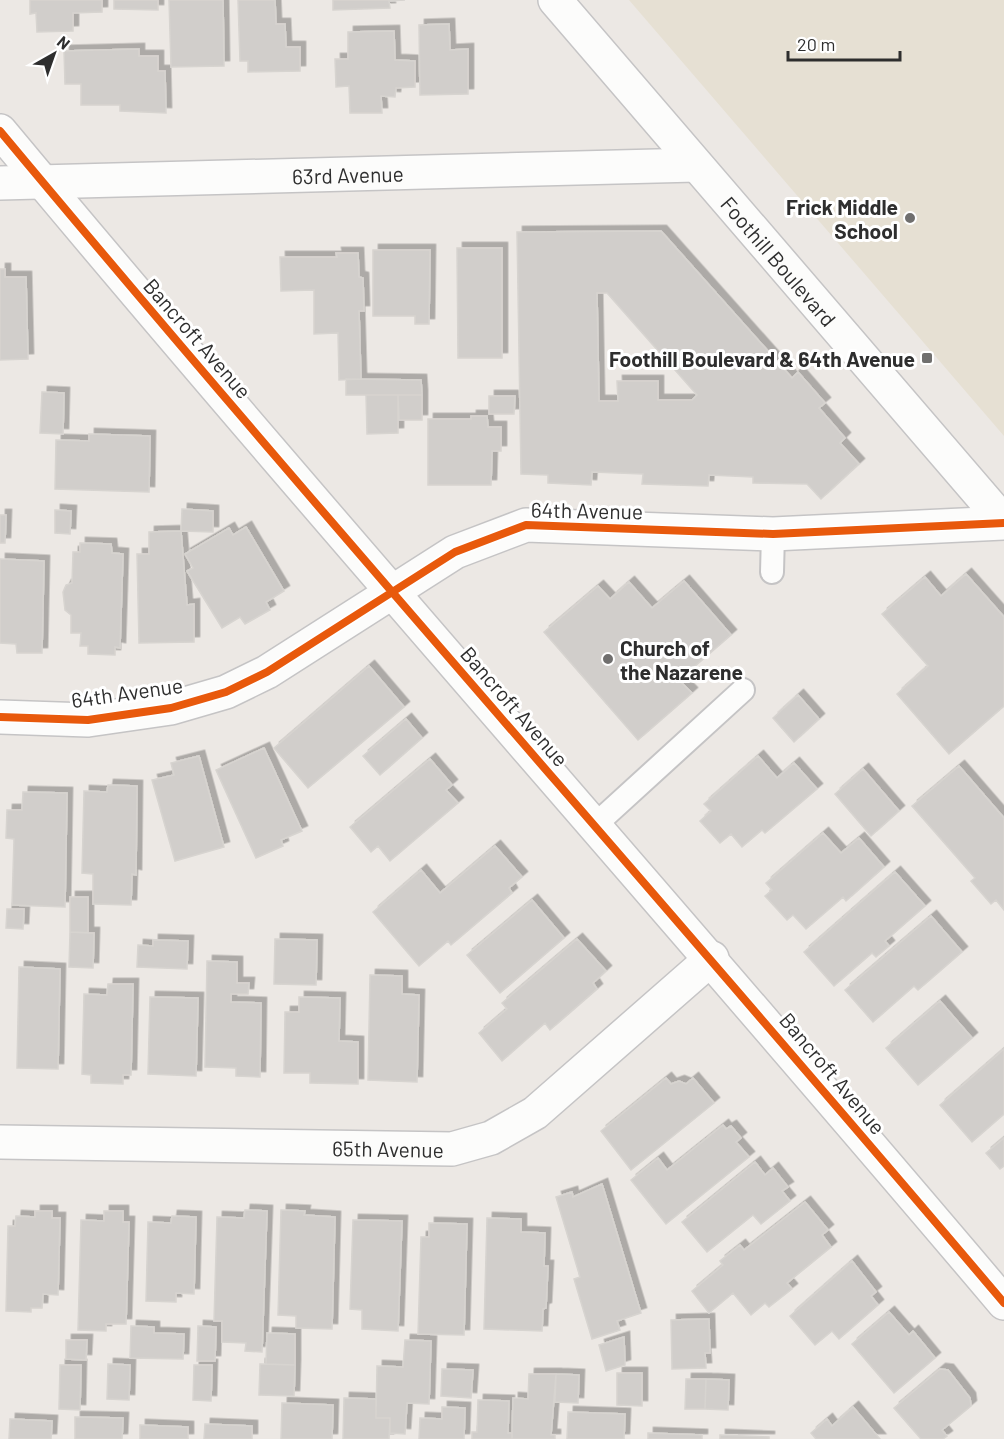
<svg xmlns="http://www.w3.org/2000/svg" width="1004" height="1439" viewBox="0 0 1004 1439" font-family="Barlow,sans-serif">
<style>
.education{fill:#e6e0d3}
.building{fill:#d1cecb;stroke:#d7d4d0;stroke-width:1.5;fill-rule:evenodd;filter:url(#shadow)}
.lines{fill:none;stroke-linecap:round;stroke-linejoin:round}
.lane-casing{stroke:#c5c4c5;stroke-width:26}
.street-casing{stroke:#c5c4c5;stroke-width:36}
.secondary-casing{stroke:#c5c4c5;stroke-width:36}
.lane{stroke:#fcfcfb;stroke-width:22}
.street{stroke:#fcfcfb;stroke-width:33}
.secondary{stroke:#fcfcfb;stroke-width:33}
.cycleway-casing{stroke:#fff;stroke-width:11}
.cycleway{stroke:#e8590c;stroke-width:8}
.poi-dot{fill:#706f6e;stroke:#fff;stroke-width:2}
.labels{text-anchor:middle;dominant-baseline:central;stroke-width:6;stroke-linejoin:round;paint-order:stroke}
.street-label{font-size:21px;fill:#2e2e2e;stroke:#fff}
.poi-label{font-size:21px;font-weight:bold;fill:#2e2e2e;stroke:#fff;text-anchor:end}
</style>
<defs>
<filter id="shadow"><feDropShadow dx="5.5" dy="-5.5" stdDeviation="0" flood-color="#0004"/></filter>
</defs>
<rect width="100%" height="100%" fill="#ece8e4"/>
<path class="education" d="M 629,0 L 1004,0 L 1004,436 Z"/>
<path class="building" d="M 30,0 L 102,0 L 102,12 L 73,13 L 73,31 L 37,32 L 36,13 L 30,14 Z
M 114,0 L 158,0 L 158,10 L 114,9 Z
M 169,0 L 223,0 L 224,66 L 171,67 Z
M 238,0 L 275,0 L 276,24 L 285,24 L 286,47 L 300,47 L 300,71 L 248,72 L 248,61 L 240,61 Z
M 333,0 L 405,0 L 389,1 L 390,8 L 333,10 Z
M 449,24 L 450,50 L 468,49 L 468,94 L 420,95 L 419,25 Z
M 394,31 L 395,60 L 415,61 L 415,87 L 396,88 L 395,97 L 381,96 L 382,113 L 350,113 L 349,86 L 336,87 L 335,59 L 348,59 L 348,32 Z
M 139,49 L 139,56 L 158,56 L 158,71 L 165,71 L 166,113 L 120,111 L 120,105 L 81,105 L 81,84 L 65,84 L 64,51 Z
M 661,231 L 792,378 L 798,372 L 825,403 L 819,408 L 845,438 L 840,443 L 859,464 L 821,499 L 807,484 L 753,483 L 753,477 L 709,475 L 708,486 L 642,484 L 643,474 L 592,472 L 591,485 L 548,483 L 548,475 L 521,474 L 517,232 ZM 597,293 L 607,293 L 697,395 L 692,400 L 658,400 L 658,381 L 617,381 L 618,401 L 599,401 Z
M 457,248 L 502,248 L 502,358 L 458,358 Z
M 373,250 L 430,250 L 429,324 L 415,324 L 415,316 L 373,316 Z
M 336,253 L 358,253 L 359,277 L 363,278 L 364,311 L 359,311 L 361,379 L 339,380 L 338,333 L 314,334 L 314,290 L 281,291 L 280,257 L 337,257 Z
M 0,269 L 5,269 L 5,277 L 26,277 L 28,359 L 0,360 Z
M 346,379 L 421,380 L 422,395 L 346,395 Z
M 42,392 L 64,393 L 63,434 L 40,433 Z
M 366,395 L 398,395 L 398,433 L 367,434 Z
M 398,395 L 422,395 L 422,420 L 399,420 Z
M 489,396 L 515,396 L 514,414 L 489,414 Z
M 471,416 L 487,416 L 488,427 L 501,427 L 501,451 L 492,451 L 491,485 L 428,485 L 428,419 L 471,419 Z
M 89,434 L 150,436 L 149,492 L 55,489 L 56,440 L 89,441 Z
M 182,509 L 213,511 L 213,532 L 181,531 Z
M 55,510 L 71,511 L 70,534 L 55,533 Z
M 0,515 L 6,515 L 5,543 L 0,543 Z
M 246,527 L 284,591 L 266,602 L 270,610 L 245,624 L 240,617 L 222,628 L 187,571 L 193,568 L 185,554 L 229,528 L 233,535 Z
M 181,531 L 187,605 L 194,604 L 194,642 L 139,643 L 137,554 L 149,554 L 149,532 Z
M 80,543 L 111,544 L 112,553 L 123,554 L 120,648 L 115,647 L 115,655 L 88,654 L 88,646 L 80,646 L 81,633 L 71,633 L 71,615 L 65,610 L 63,592 L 66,585 L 72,583 L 73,552 L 80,552 Z
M 0,559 L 44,561 L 42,653 L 17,653 L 16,644 L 0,643 Z
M 966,574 L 1004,617 L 1004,706 L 949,754 L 897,694 L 928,666 L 882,614 L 925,577 L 941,596 Z
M 684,581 L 731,635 L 679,680 L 692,693 L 638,740 L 544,632 L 598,586 L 610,599 L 629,582 L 652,608 Z
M 369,666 L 404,707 L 308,788 L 274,748 Z
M 798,695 L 819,719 L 794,742 L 773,718 Z
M 406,719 L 422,738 L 380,775 L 363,756 Z
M 264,748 L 302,831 L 281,840 L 283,846 L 256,858 L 216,770 Z
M 199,756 L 224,847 L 175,861 L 152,780 L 174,775 L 171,763 Z
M 758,756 L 777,778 L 794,763 L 817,789 L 765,833 L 762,830 L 742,847 L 731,834 L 720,843 L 700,821 L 711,811 L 704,804 Z
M 430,759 L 452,785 L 446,790 L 458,803 L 390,861 L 378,846 L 371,852 L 350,827 Z
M 959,766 L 1004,818 L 1004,910 L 996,900 L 991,904 L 971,881 L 975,878 L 912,806 Z
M 863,769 L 899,811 L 871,836 L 835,794 Z
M 108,785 L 137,786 L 136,875 L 132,874 L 131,905 L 93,904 L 93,874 L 82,873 L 84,791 L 107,792 Z
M 23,792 L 67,793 L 65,907 L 12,905 L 14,839 L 6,838 L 7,810 L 22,810 Z
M 823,833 L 841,853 L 859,838 L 884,867 L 846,901 L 843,897 L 806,929 L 793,915 L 787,920 L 765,896 L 772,890 L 766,883 Z
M 495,846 L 522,877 L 509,888 L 512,893 L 451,945 L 448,941 L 419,966 L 373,912 L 421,870 L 440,893 Z
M 895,872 L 925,906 L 885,941 L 889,946 L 876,957 L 872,953 L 834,986 L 804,952 Z
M 70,897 L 88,897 L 88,933 L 70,932 Z
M 532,900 L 564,938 L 500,993 L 467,955 Z
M 7,909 L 24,909 L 23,929 L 6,928 Z
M 931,916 L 962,952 L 918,990 L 914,986 L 873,1022 L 845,990 Z
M 70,932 L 94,933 L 93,968 L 69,967 Z
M 275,939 L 317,940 L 316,985 L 274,984 Z
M 577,939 L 606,971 L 593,983 L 597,989 L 550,1030 L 545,1023 L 502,1061 L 479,1033 L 507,1009 L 502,1003 Z
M 153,940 L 188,941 L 187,969 L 137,967 L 138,945 L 153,946 Z
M 207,961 L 237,962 L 237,983 L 249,983 L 248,994 L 231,994 L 231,1002 L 261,1003 L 260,1077 L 236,1076 L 236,1068 L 205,1067 Z
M 19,967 L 60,969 L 58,1069 L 17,1068 Z
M 370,975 L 402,976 L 402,994 L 419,995 L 417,1082 L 368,1080 Z
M 108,984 L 133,984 L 131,1075 L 123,1075 L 123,1084 L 91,1083 L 91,1075 L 82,1074 L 84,994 L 107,995 Z
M 150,997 L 198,998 L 196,1076 L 148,1074 Z
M 299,997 L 340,998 L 339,1041 L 358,1042 L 358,1084 L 310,1083 L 310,1073 L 284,1073 L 285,1012 L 299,1012 Z
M 940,1001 L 972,1038 L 918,1085 L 886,1048 Z
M 1004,1049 L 1004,1114 L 972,1142 L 940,1105 Z
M 666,1078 L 671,1084 L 679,1081 L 686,1084 L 693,1078 L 714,1103 L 631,1170 L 601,1131 Z
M 723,1125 L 726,1129 L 731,1126 L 741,1138 L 736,1142 L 749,1157 L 666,1224 L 631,1180 L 658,1158 L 667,1170 Z
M 1004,1138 L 1004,1166 L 1000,1169 L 986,1153 Z
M 755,1162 L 765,1175 L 773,1168 L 788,1187 L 782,1191 L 790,1201 L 761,1224 L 753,1215 L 707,1252 L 682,1222 Z
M 602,1184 L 641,1313 L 617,1321 L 620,1330 L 592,1339 L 574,1279 L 580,1277 L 556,1197 L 572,1192 L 573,1197 Z
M 805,1202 L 828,1230 L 822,1235 L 831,1247 L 787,1283 L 792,1289 L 769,1307 L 765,1303 L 751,1315 L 733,1293 L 709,1313 L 692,1291 L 723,1265 L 720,1261 L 740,1245 L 744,1250 Z
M 245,1210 L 267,1211 L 262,1352 L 245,1351 L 246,1343 L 222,1342 L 222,1321 L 214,1321 L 217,1217 L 244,1218 Z
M 281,1210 L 305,1211 L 304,1215 L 335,1217 L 332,1329 L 296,1328 L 296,1316 L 278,1315 Z
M 35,1211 L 52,1211 L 52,1218 L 60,1218 L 58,1295 L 43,1294 L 42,1308 L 31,1308 L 31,1312 L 6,1311 L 8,1226 L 15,1226 L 16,1216 L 35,1217 Z
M 104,1211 L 123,1211 L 123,1222 L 129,1222 L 126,1324 L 106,1324 L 106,1331 L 78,1330 L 81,1220 L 104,1221 Z
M 172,1216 L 196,1217 L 194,1294 L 176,1293 L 176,1302 L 146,1301 L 148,1222 L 171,1223 Z
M 487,1218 L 521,1219 L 521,1232 L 545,1233 L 544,1266 L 548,1266 L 546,1308 L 543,1309 L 542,1331 L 484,1329 Z
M 353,1220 L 402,1221 L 398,1331 L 362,1329 L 362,1310 L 350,1309 Z
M 429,1223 L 467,1224 L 464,1335 L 418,1334 L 421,1237 L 429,1237 Z
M 852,1261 L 876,1292 L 871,1296 L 878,1305 L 839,1339 L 832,1331 L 815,1345 L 790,1316 Z
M 889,1312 L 909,1335 L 913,1331 L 935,1358 L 894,1393 L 852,1344 Z
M 709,1319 L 710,1353 L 705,1353 L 706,1368 L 672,1369 L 671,1320 Z
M 131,1326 L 154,1327 L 154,1333 L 184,1334 L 183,1359 L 130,1358 Z
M 198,1326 L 216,1327 L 215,1361 L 197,1361 Z
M 267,1333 L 295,1334 L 295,1365 L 266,1364 Z
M 624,1337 L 625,1365 L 606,1371 L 599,1345 Z
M 66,1340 L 87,1340 L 86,1360 L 66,1359 Z
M 405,1340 L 431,1341 L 429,1404 L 407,1403 L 405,1434 L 390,1433 L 390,1418 L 376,1418 L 377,1366 L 403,1367 Z
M 108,1364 L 130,1365 L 129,1400 L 107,1399 Z
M 260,1364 L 295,1365 L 294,1396 L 259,1395 Z
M 60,1365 L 81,1365 L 80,1410 L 59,1409 Z
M 194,1365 L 212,1365 L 211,1401 L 193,1400 Z
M 442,1369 L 473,1370 L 471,1398 L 441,1396 Z
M 940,1369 L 948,1370 L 970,1398 L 971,1406 L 942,1430 L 947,1436 L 943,1439 L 921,1439 L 894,1408 Z
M 617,1373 L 642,1373 L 642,1406 L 617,1405 Z
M 529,1374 L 556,1374 L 551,1435 L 555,1435 L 555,1439 L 512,1439 L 513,1398 L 528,1399 Z
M 556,1374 L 579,1375 L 578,1403 L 555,1402 Z
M 686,1379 L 706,1379 L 705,1409 L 685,1409 Z
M 706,1379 L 729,1380 L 728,1410 L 705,1409 Z
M 344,1398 L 376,1399 L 376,1418 L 390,1418 L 389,1439 L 343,1439 Z
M 478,1400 L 509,1401 L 508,1433 L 512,1433 L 512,1439 L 472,1439 L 472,1432 L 477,1432 Z
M 282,1403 L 333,1405 L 332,1439 L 281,1439 Z
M 442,1407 L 465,1408 L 464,1439 L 419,1439 L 420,1418 L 442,1419 Z
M 853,1407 L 880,1439 L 816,1439 L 811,1433 L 827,1419 L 832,1426 Z
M 568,1412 L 625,1414 L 624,1439 L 567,1439 Z
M 75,1417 L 123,1418 L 122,1439 L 75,1439 Z
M 10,1419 L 52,1421 L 51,1439 L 9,1439 Z
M 205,1424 L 252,1426 L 252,1439 L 204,1439 Z
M 140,1425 L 188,1427 L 188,1439 L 140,1439 Z
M 648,1433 L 702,1435 L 702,1439 L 648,1439 Z
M 720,1435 L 769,1437 L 769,1439 L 720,1439 Z"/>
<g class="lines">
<defs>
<path id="lane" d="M 772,572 L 773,534
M 595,825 L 743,690"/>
<g id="street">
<path id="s1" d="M 0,183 L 696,165"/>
<path d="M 0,717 L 88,720 L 171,708 L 226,692 L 267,672 L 455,552 L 526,525 L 773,534 L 1004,523"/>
<path id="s2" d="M 0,1142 L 452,1149 L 491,1138 L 535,1113 L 712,958"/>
</g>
<g id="secondary">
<path id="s3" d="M 555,0 L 1004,522"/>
<path d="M 0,131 C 329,526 672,910 1004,1303"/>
</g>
</defs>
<use href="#lane" class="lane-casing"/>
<use href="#street" class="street-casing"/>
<use href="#secondary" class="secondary-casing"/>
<use href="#lane" class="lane"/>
<use href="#street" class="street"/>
<use href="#secondary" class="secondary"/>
<defs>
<path id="cycleway" d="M 0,131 C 329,526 672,910 1004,1303
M 0,717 L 88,720 L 171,708 L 226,692 L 267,672 L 455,552 L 526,525 L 773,534 L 1004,523"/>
</defs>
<use href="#cycleway" class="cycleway-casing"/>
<use href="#cycleway" class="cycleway"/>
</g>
<g class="poi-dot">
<circle cx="910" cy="218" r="6"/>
<rect x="921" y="352" width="12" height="12" rx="3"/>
<circle cx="608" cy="659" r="6"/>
</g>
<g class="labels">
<g class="street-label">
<text stroke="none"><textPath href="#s1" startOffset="348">63rd Avenue</textPath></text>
<text stroke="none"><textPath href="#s3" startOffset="344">Foothill Boulevard</textPath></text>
<text transform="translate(198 338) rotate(49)">Bancroft Avenue</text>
<text transform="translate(587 510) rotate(1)">64th Avenue</text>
<text transform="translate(127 692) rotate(-8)">64th Avenue</text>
<text transform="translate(515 706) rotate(49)">Bancroft Avenue</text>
<text transform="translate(833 1073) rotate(50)">Bancroft Avenue</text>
<text stroke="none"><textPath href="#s2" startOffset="388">65th Avenue</textPath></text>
</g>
<g class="poi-label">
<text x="898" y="206">Frick Middle<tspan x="898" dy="24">School</tspan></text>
<text x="915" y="358">Foothill Boulevard &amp; 64th Avenue</text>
<text x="620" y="647" text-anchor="start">Church of<tspan x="620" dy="24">the Nazarene</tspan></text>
</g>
</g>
<g transform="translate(54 54) rotate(40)" stroke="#ffffff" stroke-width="4.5" paint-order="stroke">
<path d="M0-4.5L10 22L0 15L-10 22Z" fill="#2e2e2e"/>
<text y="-9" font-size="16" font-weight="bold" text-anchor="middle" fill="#2e2e2e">N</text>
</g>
<path d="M788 51v9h112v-9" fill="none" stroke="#2e2e2e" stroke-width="3"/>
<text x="797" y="51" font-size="18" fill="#2e2e2e" stroke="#ffffff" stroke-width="4.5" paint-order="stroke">20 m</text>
</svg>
